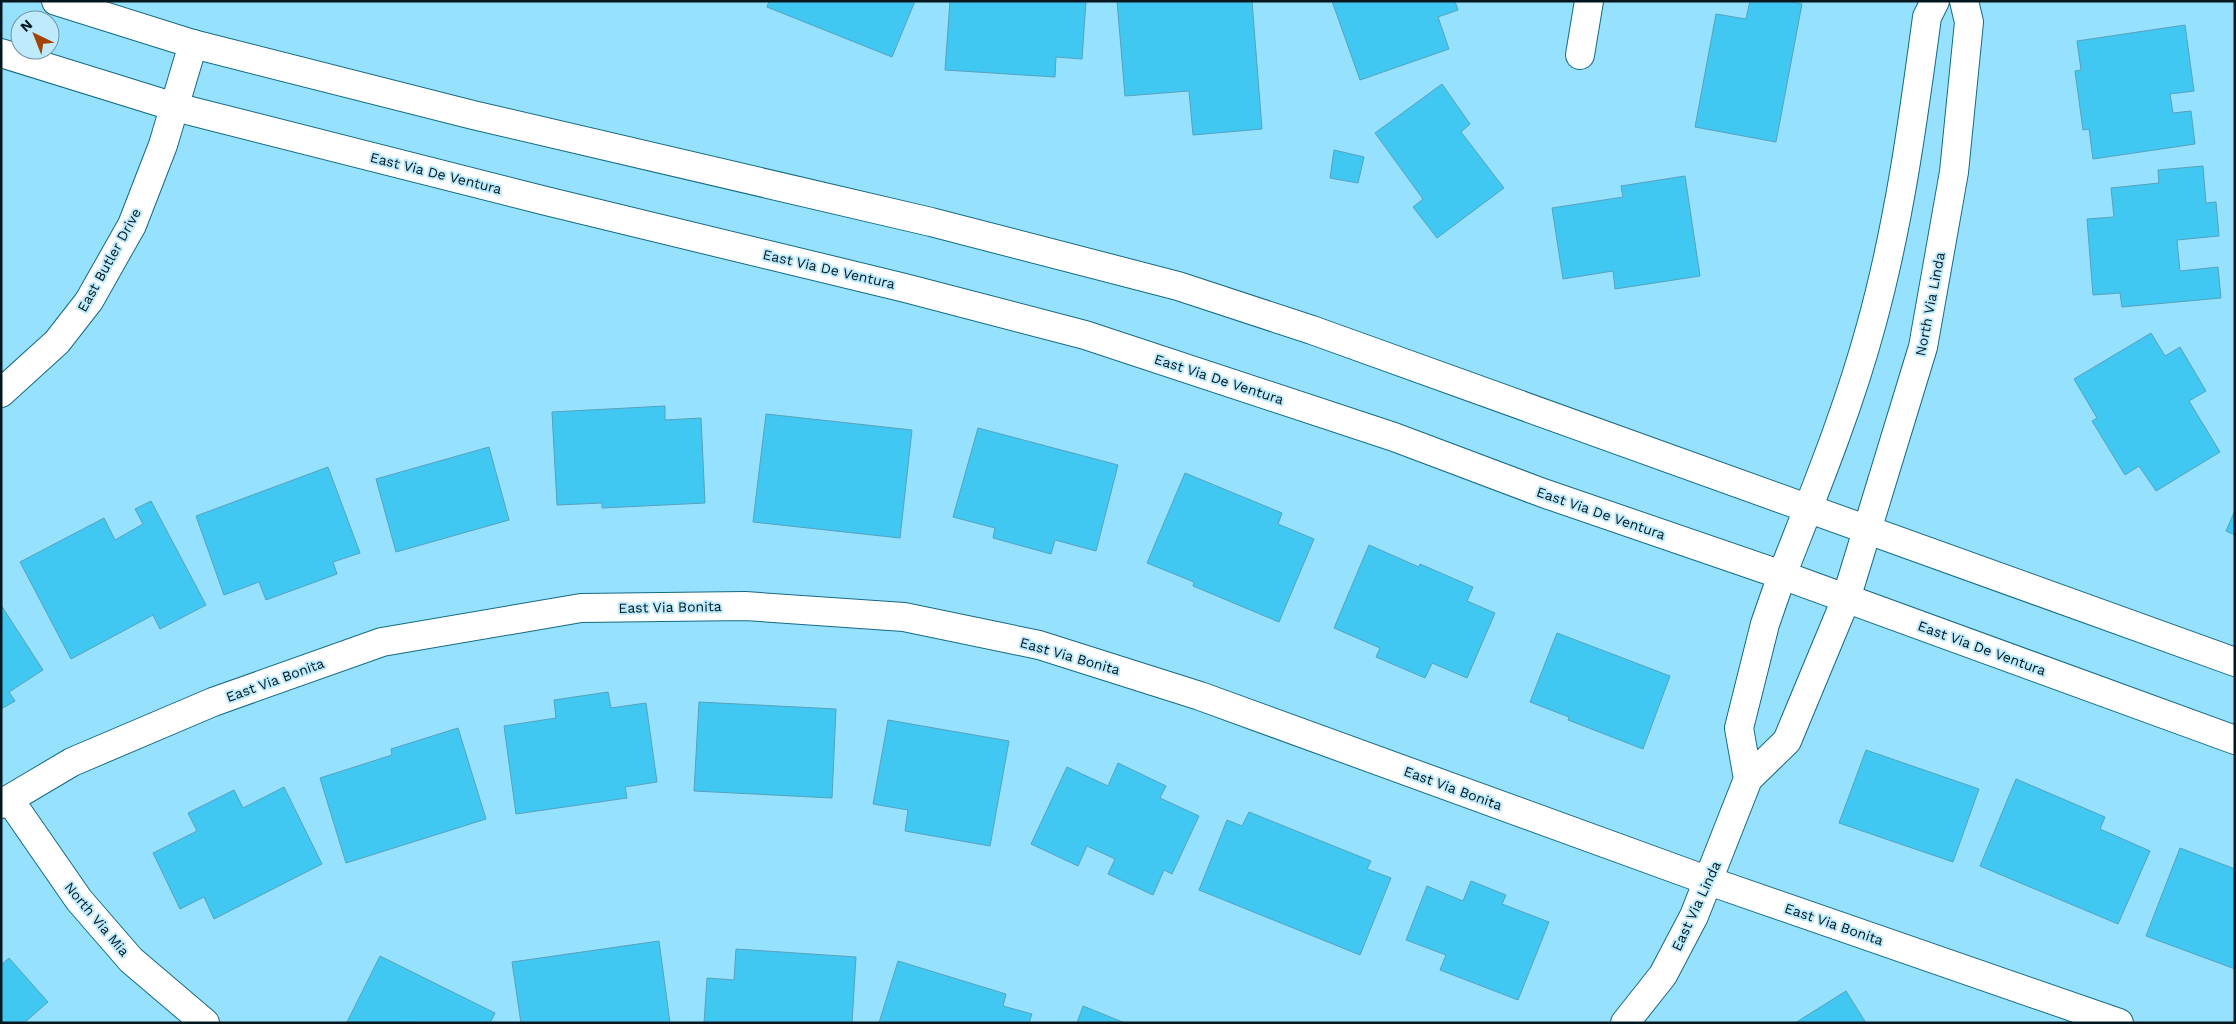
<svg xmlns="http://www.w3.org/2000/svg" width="2236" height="1024" viewBox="0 0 2236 1024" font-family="'Work Sans',sans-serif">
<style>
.building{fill:#40c8f3;stroke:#56a2bd}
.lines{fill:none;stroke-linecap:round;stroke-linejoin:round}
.street-casing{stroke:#166a83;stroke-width:30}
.secondary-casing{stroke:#166a83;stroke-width:30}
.street{stroke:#fff;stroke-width:28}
.secondary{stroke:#fff;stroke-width:28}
.labels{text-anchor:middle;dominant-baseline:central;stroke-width:4;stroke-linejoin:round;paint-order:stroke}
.street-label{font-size:14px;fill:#011820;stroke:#beeafb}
</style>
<rect width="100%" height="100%" fill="#95e1fe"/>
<path class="building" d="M 769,1 L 915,1 L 892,57 L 767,7 Z
M 950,1 L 1086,1 L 1082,59 L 1056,57 L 1055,77 L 945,70 Z
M 1117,1 L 1252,1 L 1262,129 L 1193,135 L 1189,91 L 1125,96 Z
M 1332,1 L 1455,1 L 1458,10 L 1438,17 L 1449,49 L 1360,80 Z
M 1750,1 L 1788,1 L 1802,4 L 1776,142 L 1695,127 L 1716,14 L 1746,19 Z
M 2185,25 L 2194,91 L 2170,94 L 2173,113 L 2191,111 L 2195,144 L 2093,159 L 2089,129 L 2083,130 L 2075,71 L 2081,70 L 2077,41 Z
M 1442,84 L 1470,124 L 1461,132 L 1504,188 L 1437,238 L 1413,207 L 1423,199 L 1375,133 Z
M 1334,150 L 1364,157 L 1358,183 L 1330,178 Z
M 2203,166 L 2206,203 L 2216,202 L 2219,236 L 2177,240 L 2180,271 L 2218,267 L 2221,298 L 2122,307 L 2120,293 L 2093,295 L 2087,219 L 2114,217 L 2111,188 L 2159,183 L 2158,170 Z
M 1685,176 L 1700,276 L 1615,289 L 1613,271 L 1563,279 L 1552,208 L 1623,197 L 1621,186 Z
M 2151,333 L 2165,356 L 2180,347 L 2206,391 L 2189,401 L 2220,452 L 2156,491 L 2139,466 L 2125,475 L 2092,421 L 2097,418 L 2074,379 Z
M 665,406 L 665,420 L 701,418 L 705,503 L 602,508 L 602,503 L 557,505 L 552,412 Z
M 766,414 L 912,430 L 900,538 L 753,522 Z
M 978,428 L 1118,465 L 1096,551 L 1055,540 L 1051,554 L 993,538 L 995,528 L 953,517 Z
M 489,447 L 509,520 L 396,552 L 376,479 Z
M 328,467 L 360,553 L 333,562 L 337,574 L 266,600 L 259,582 L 224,595 L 196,516 Z
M 1185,473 L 1282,513 L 1278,524 L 1314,539 L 1279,622 L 1193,586 L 1194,582 L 1147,563 Z
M 151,501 L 206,605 L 160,629 L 153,615 L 71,659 L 20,562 L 104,518 L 115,540 L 143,524 L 135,509 Z
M 2235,510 L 2235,535 L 2226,531 Z
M 1369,545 L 1419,567 L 1420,564 L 1473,587 L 1467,601 L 1495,613 L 1467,678 L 1432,663 L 1425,678 L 1376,657 L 1380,648 L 1334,628 Z
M 1,605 L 43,670 L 9,692 L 15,701 L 1,709 Z
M 1557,633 L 1670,676 L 1643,749 L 1568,720 L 1569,717 L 1530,702 Z
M 608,692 L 611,708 L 646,703 L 657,782 L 625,787 L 627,798 L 516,814 L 504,726 L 556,718 L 554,700 Z
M 699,702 L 836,709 L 832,798 L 694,791 Z
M 888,720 L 1009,741 L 990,846 L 905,831 L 908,810 L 873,804 Z
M 458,728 L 486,819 L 346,863 L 320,778 L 392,755 L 391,749 Z
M 1866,750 L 1979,789 L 1953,862 L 1839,823 Z
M 1118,763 L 1166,786 L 1160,798 L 1199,816 L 1172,874 L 1164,870 L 1153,895 L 1108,874 L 1115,859 L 1087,846 L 1078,866 L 1031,844 L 1067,767 L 1108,786 Z
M 2016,779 L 2105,817 L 2100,829 L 2150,851 L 2118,924 L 1980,866 Z
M 284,787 L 322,864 L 214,919 L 204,897 L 180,909 L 153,853 L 197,831 L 188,813 L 234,790 L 243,808 Z
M 1249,812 L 1371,861 L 1367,869 L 1391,878 L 1360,955 L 1199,890 L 1227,820 L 1242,826 Z
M 2180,848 L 2235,869 L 2235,969 L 2146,936 Z
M 1471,881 L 1506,895 L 1502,904 L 1549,922 L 1518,1000 L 1440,970 L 1446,955 L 1406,940 L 1427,886 L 1463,901 Z
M 659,941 L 670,1023 L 521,1023 L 512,962 Z
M 736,949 L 856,957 L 852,1023 L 704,1023 L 707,978 L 734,980 Z
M 380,956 L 495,1013 L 490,1023 L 347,1022 Z
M 9,958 L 48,1002 L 24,1023 L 1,1023 L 1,965 Z
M 898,961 L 1006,994 L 1003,1006 L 1032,1014 L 1029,1023 L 879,1023 Z
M 1846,991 L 1866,1023 L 1795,1023 Z
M 1083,1006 L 1125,1023 L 1077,1023 Z"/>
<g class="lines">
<defs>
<path id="street" d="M 1580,55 L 1589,1
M 1,393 L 57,342 L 89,301 L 132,225 L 163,145 L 193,44
M 1748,779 L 1739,728 L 1765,624 L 1782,575
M 9,799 L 79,900 L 131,960 L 205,1023
M 1,804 L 72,762 L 213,702 L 382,642 L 581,608 L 745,606 L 904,617 L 1039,645 L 1200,696 L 1709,881 L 2119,1023
M 1625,1023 L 1663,975 L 1694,916 L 1748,779 L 1787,741 L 1846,599"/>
<path id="secondary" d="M 56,1 L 193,44 L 473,115 L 931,222 L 1178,286 L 1312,330 L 2235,662
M 1,53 L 175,107 L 546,201 L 905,288 L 1085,335 L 1394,437 L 1543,493 L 1782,575 L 2235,740
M 1782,575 C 1814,493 1848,411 1871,326 C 1899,225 1913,121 1927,17 L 1935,1
M 1846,599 L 1923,347 L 1954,172 L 1969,22 L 1964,1"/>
</defs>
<use href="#street" class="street-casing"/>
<use href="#secondary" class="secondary-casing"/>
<use href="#street" class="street"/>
<use href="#secondary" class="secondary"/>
</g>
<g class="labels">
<g class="street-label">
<text transform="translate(436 173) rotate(14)">East Via De Ventura</text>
<text transform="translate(109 260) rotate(-61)">East Butler Drive</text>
<text transform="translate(829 269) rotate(13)">East Via De Ventura</text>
<text transform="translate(1930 304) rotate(-79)">North Via Linda</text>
<text transform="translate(1219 379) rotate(18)">East Via De Ventura</text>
<text transform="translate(1601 513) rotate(19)">East Via De Ventura</text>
<text transform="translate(670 607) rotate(-1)">East Via Bonita</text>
<text transform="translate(1982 648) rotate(20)">East Via De Ventura</text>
<text transform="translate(1070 656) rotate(16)">East Via Bonita</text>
<text transform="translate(275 680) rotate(-20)">East Via Bonita</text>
<text transform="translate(1453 788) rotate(20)">East Via Bonita</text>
<text transform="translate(1696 906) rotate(-65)">East Via Linda</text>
<text transform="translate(97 919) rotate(50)">North Via Mia</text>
<text transform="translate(1834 924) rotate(19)">East Via Bonita</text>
</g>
</g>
<rect width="2236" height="1024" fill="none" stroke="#011820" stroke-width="5"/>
<g transform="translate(35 35) rotate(317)"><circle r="24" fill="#beeafb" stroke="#7296a3"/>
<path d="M0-4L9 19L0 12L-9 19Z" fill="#a44105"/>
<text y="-8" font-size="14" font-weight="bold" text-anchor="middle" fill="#011820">N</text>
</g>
</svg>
